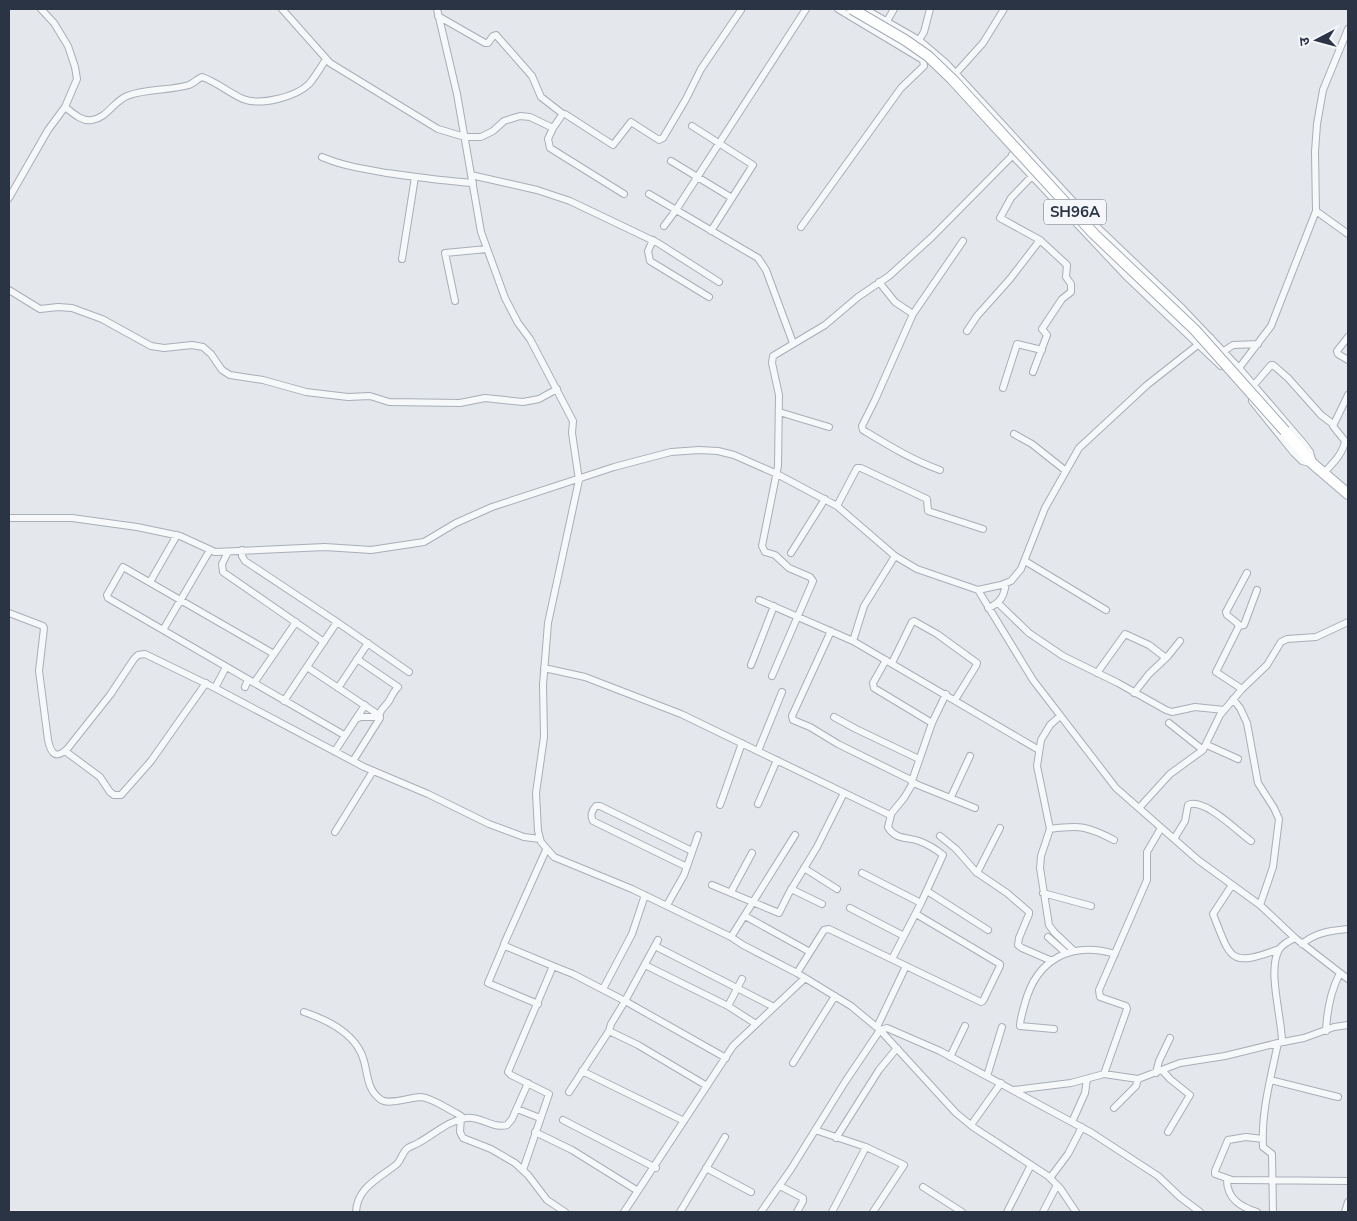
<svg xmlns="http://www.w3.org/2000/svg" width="1357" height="1221" viewBox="0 0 1357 1221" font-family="'Nunito Sans','Noto Sans Devanagari',sans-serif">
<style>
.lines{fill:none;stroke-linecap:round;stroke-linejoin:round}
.street-casing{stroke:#a9aeb7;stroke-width:8}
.primary-casing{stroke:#a3abb8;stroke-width:12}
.street{stroke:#f7f8fa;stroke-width:6}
.primary{stroke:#fff;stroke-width:10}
.primary-bridge-casing{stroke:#a3abb8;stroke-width:12;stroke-linecap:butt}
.primary-bridge{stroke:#fff;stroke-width:10}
.labels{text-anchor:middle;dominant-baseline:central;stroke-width:4.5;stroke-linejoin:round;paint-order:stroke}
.shield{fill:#f4f6f9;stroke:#676e7b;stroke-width:1}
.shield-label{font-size:15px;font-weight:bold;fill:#2b3445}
</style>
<rect width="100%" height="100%" fill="#e4e7ec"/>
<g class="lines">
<defs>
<path id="street" d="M 282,9 L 330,63 L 438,129 L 465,137 L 481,137 L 493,131 L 504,121 L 520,116 L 530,117 L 553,128 L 562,115 L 565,114 L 613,145 L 631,122 L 659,140 L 663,138 L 686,99 L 701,69 L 741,10
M 437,9 L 457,94 L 481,232 L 505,298 L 518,323 L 530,339 L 573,421 L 572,433 L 579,480 L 548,623 L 543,685 L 544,737 L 536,793 L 538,831 L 541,842 L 554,857 L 632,889 L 731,937 L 743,945 L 797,973 L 851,1006 L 880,1030 L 956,1113 L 973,1127 L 1048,1176 L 1060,1188 L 1076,1212
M 865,9 L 919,40 L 946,63 L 1095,225 L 1182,308 L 1239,368 L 1305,445 L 1310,452 L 1313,464 L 1302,461 L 1294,453 L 1252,401
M 438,16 L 485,43 L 488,43 L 493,36 L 496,35 L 532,76 L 541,97 L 563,114
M 887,21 L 894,9
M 919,40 L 924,32 L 930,9
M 956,73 L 983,43 L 1004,9
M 65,107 C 73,113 82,122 92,120 C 107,118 114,101 127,96 C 147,88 169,91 189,85 C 194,83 197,79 202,77 C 217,82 229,93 243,99 C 260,106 296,97 309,84 C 315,77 321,67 326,59
M 692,126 L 753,165 L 711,231
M 553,128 L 548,139 L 550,148 L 624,194
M 1012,155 L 1126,276 L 1221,366
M 322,157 C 343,166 364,169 387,173 C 415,177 444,181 473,183
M 671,161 L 732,198
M 471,175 L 537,190 L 570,201 L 658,243 L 719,282
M 1032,176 L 1011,198 L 1000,218 L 1040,240 L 1067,265 L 1066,277 L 1071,284 L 1071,292 L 1062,299 L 1042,329 L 1047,335 L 1033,372
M 649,194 L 758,258 L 766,270 L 793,343
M 9,198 L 48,130 L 65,107 L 77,79 L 75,67 L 68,46 L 54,23 L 41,9
M 1316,211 L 1348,234
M 664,226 L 676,210 L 806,9
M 801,227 L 901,88 L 924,66 L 923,60 L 838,9
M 653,240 L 648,251 L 650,261 L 709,297
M 402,259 L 415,177
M 879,282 L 895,302 L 913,314
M 9,290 L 40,309 L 58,307 L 72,308 L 102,319 L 151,346 L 164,348 L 192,345 L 203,347 L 211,354 L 222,370 L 230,375 L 263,380 L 306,392 L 348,397 L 370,396 L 389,402 L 460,403 L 485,398 L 523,402 L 539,399 L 557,389
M 455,301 L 445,253 L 487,249
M 967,331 L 977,316 L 1010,279 L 1040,240
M 1348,337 L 1337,351 L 1338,354 L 1348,360
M 1224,351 L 1233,345 L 1258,344
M 1239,368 L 1271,326 L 1316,211 L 1315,152 L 1317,124 L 1323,90 L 1348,29
M 1254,385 L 1271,365 L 1273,365 L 1288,378 L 1321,415 L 1333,424
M 1003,388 L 1017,344 L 1042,350
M 779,412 L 829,427
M 1014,434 L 1032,444 L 1066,471
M 940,470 C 912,460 888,445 863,430 L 862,426 L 875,400 L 913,314 L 963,241
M 1323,474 C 1332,464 1343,454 1345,441 L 1333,426 L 1348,395
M 837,506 L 857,468 L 861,468 L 927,499 L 928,511 L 983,529
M 9,518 L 72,518 L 137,527 L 180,536 L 215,552 L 325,547 L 371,550 L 424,542 L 456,523 L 492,507 L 614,467 L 671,452 L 699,450 L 718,451 L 734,455 L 777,474 L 837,506 L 895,556 L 917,569 L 978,590 L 1001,585 L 1011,581 L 1021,569 L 1045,508 L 1079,448 L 1147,385 L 1199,344 L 1211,338
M 210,550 L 163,630 L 344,735
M 242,550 L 242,556 L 245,561 L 337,622 L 409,672
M 228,552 L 222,564 L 223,572 L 324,642
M 791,553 L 825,499
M 895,556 L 864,606 L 853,641 L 1039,750
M 1025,561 L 1106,610
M 150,582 L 177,535
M 978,590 L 1033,680 L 1116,788 L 1198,860 L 1260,905 L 1295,938 L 1348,979
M 759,600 L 853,641
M 998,603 L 1029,633 L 1063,656 L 1118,683 L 1166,710 L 1172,712 L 1195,707 L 1224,710
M 988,608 C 1001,603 1004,596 1006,583
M 9,613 L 43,626 L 44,628 L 39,671 L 48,740 C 51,754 56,760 68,748 L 110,695 L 134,659 L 138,655 L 145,654 L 215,688 L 364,767 L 428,794 L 489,824 L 524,837 L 540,839
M 1239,626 L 1244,625 L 1257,590
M 163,630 L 108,598 L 107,595 L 123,567 L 274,654
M 831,631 L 792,716 L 793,720 L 810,727 L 838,744 L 911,780 L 913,778 L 932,723 L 946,694
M 357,659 L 398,687 C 393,692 392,696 389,701 C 385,707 382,707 379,715
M 886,660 L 873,683 L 874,688 L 932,723
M 892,663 L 912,622 L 914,621 L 937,634 L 977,663 L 976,666 L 955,700
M 751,665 L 774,606
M 307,667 L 379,715 L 380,718 L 353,761
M 544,668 L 585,677 L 681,714 L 890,815 L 904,798 L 913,783
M 1097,673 L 1125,634 L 1149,645 L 1166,658
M 772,676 L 813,581 L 810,577 L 789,568 L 775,555 L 765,552 L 762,546 L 778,466 L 779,395 L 772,363 L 773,356 L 825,325 L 858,297 L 889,276 L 932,237 L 1014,154
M 254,683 L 296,622
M 245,687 L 248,680
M 215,688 L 226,667
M 338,688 L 368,643
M 1242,689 L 1216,672 L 1239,626 L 1237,623 L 1227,615 L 1226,612 L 1247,573
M 1134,693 L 1149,674 L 1168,656 L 1180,641
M 1233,699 L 1240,708 L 1247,723 L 1258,783 L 1274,808 L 1279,819 L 1273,867 L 1260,905
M 284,701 L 337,622
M 1060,716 L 1050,725 L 1041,740 L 1037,766 L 1050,829 L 1041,856 L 1040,868 L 1049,925 L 1054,932 L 1073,950
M 834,717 L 856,729 L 919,759
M 356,719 L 361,717 L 380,717
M 1169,723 L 1203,750
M 1207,745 L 1238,759
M 65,751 L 100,777 L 110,792 L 114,795 L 121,795 L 151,761 L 206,683
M 335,751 L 365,705
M 758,751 L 782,692
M 911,781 L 918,785 L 975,808
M 951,797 L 970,756
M 758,804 L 777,760
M 720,805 L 742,743
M 1139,808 L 1170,774 L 1203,750 L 1220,715 L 1242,689 L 1267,665 L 1281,642 L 1287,639 L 1316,637 L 1348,622
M 891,815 L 888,827 C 895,840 908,837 919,841 C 927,844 937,850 943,855 L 921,903 L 892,959
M 1050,829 C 1080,825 1087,826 1114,840
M 335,832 L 373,771
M 940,836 L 956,849 L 976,872 L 1007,893 L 1029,912 L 1029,914 L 1019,938 L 1018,945 L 1022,948 L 1052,961
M 1174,839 L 1185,821 L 1188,805 C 1204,797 1238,832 1251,841
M 687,867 L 593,821 C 590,816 592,810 596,806 L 600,806 L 692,851
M 804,868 L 837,889
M 862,873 L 921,903
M 977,873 L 1000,828
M 712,885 L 779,913 L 789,893 L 817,847 L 844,793
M 1232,885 L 1213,914 C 1231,959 1229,968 1279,949
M 791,889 L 822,904
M 927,891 L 988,930
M 731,892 L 752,853
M 1043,893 L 1091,906
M 667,905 L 684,875 L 698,835
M 850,908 L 904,936
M 745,916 L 810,952
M 731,937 L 795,835
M 1048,937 L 1066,953
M 658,940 L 625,1001 L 726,1058
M 1302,944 C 1316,932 1330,931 1348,929
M 504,945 L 488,983 L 538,1004
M 655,946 L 774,1007
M 645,965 L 728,1006 L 756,1024
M 553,966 L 573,974 L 625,1001 L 611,1024 L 609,1031 L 569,1092
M 797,973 L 824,930 L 829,929 L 981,1002 L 983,1001 L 1000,966 L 1000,964 L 916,914
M 603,989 L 632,934 L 645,895
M 728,1006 L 742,979
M 304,1012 C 328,1020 357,1034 364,1061 C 368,1075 367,1089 380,1099 C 388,1106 410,1097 421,1097 C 432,1098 446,1108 456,1113 L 461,1116 L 460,1132 L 463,1138 L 491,1149 L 515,1163 L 528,1175 L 547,1200 L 565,1212
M 877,1027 L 906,966
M 1054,1029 L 1020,1026 C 1020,1019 1023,1011 1025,1003 C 1037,959 1071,941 1115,954
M 609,1031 L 638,1045 L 707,1086
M 1326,1031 C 1327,1010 1330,992 1340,973
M 1282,1042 C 1282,1018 1267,970 1279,950 C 1282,944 1289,941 1295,938
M 950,1057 L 965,1026
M 793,1063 L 835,996
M 1162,1070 L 1170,1079 L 1190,1095 L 1168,1132
M 582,1071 L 684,1121
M 1156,1073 L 1159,1061 L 1170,1038
M 1104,1074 L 1127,1009 L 1126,1006 L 1100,997 L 1099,990 L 1147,880 L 1147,852 L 1161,828
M 987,1076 L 1002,1027
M 1270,1080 L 1338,1097
M 1014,1090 L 1071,1083 L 1104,1074 L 1138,1079 L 1180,1063 L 1225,1056 L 1278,1043 L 1304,1038 L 1334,1027 L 1348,1025
M 1114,1108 L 1136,1086 L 1138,1079
M 517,1109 L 540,1118
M 563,1120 L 656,1168
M 1072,1122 L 1085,1093 L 1087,1079
M 971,1125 L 1001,1083
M 815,1130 L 866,1147 L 904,1165 L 873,1212
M 535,1132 L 572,1150 L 638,1191
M 836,1138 L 879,1070 L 897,1048
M 1263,1139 L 1246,1137 L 1228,1140 L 1215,1171 L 1215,1174 L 1232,1180 L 1348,1181
M 706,1168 L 751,1192
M 523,1170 L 549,1094 L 511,1075 L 508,1072 L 553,966 L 505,946 L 504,944 L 546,850
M 1050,1178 L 1068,1154 L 1082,1127
M 1227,1180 C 1227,1199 1241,1207 1257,1212
M 780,1186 L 803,1198 L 803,1201 L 797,1212
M 923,1187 L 962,1212
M 356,1212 C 357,1187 380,1178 397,1164 C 402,1159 402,1152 408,1148 C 411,1146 415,1145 418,1143 C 435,1134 447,1121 466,1118 C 481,1116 493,1129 507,1125 L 512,1119 L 528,1083
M 624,1212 L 733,1046 L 805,978
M 680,1212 L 725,1137
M 761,1212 L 791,1169 L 845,1082 L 880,1030 L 887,1028 L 940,1051 L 1092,1133 L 1158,1176 L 1180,1197 L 1200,1212
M 832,1212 L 866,1147
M 1007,1212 L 1031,1165
M 1043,1212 L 1057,1185
M 1273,1212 L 1272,1154 L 1263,1147 C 1261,1112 1271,1077 1278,1043
M 1345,1212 L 1348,1202"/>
<path id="primary" d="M 1285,431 L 1313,464 L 1348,494"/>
</defs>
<use href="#street" class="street-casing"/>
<use href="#primary" class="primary-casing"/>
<use href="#street" class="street"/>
<use href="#primary" class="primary"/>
<defs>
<path id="primary-bridge" d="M 852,9 L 905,40 L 928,56 L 952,79 L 1094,234 L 1195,330 L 1285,431"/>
</defs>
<use href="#primary-bridge" class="primary-bridge-casing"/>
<use href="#primary-bridge" class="primary-bridge"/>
</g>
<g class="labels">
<rect class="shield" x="1044" y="199.5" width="62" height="25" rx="4"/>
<g class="shield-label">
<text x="1075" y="212">SH96A</text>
</g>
</g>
<rect width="1357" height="1221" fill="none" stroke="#2b3445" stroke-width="20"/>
<g transform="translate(1317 40) rotate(264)" stroke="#f4f6f9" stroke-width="4" paint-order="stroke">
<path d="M0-4L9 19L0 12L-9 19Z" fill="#2b3445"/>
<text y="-8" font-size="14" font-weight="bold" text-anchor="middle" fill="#2b3445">उ</text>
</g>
</svg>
